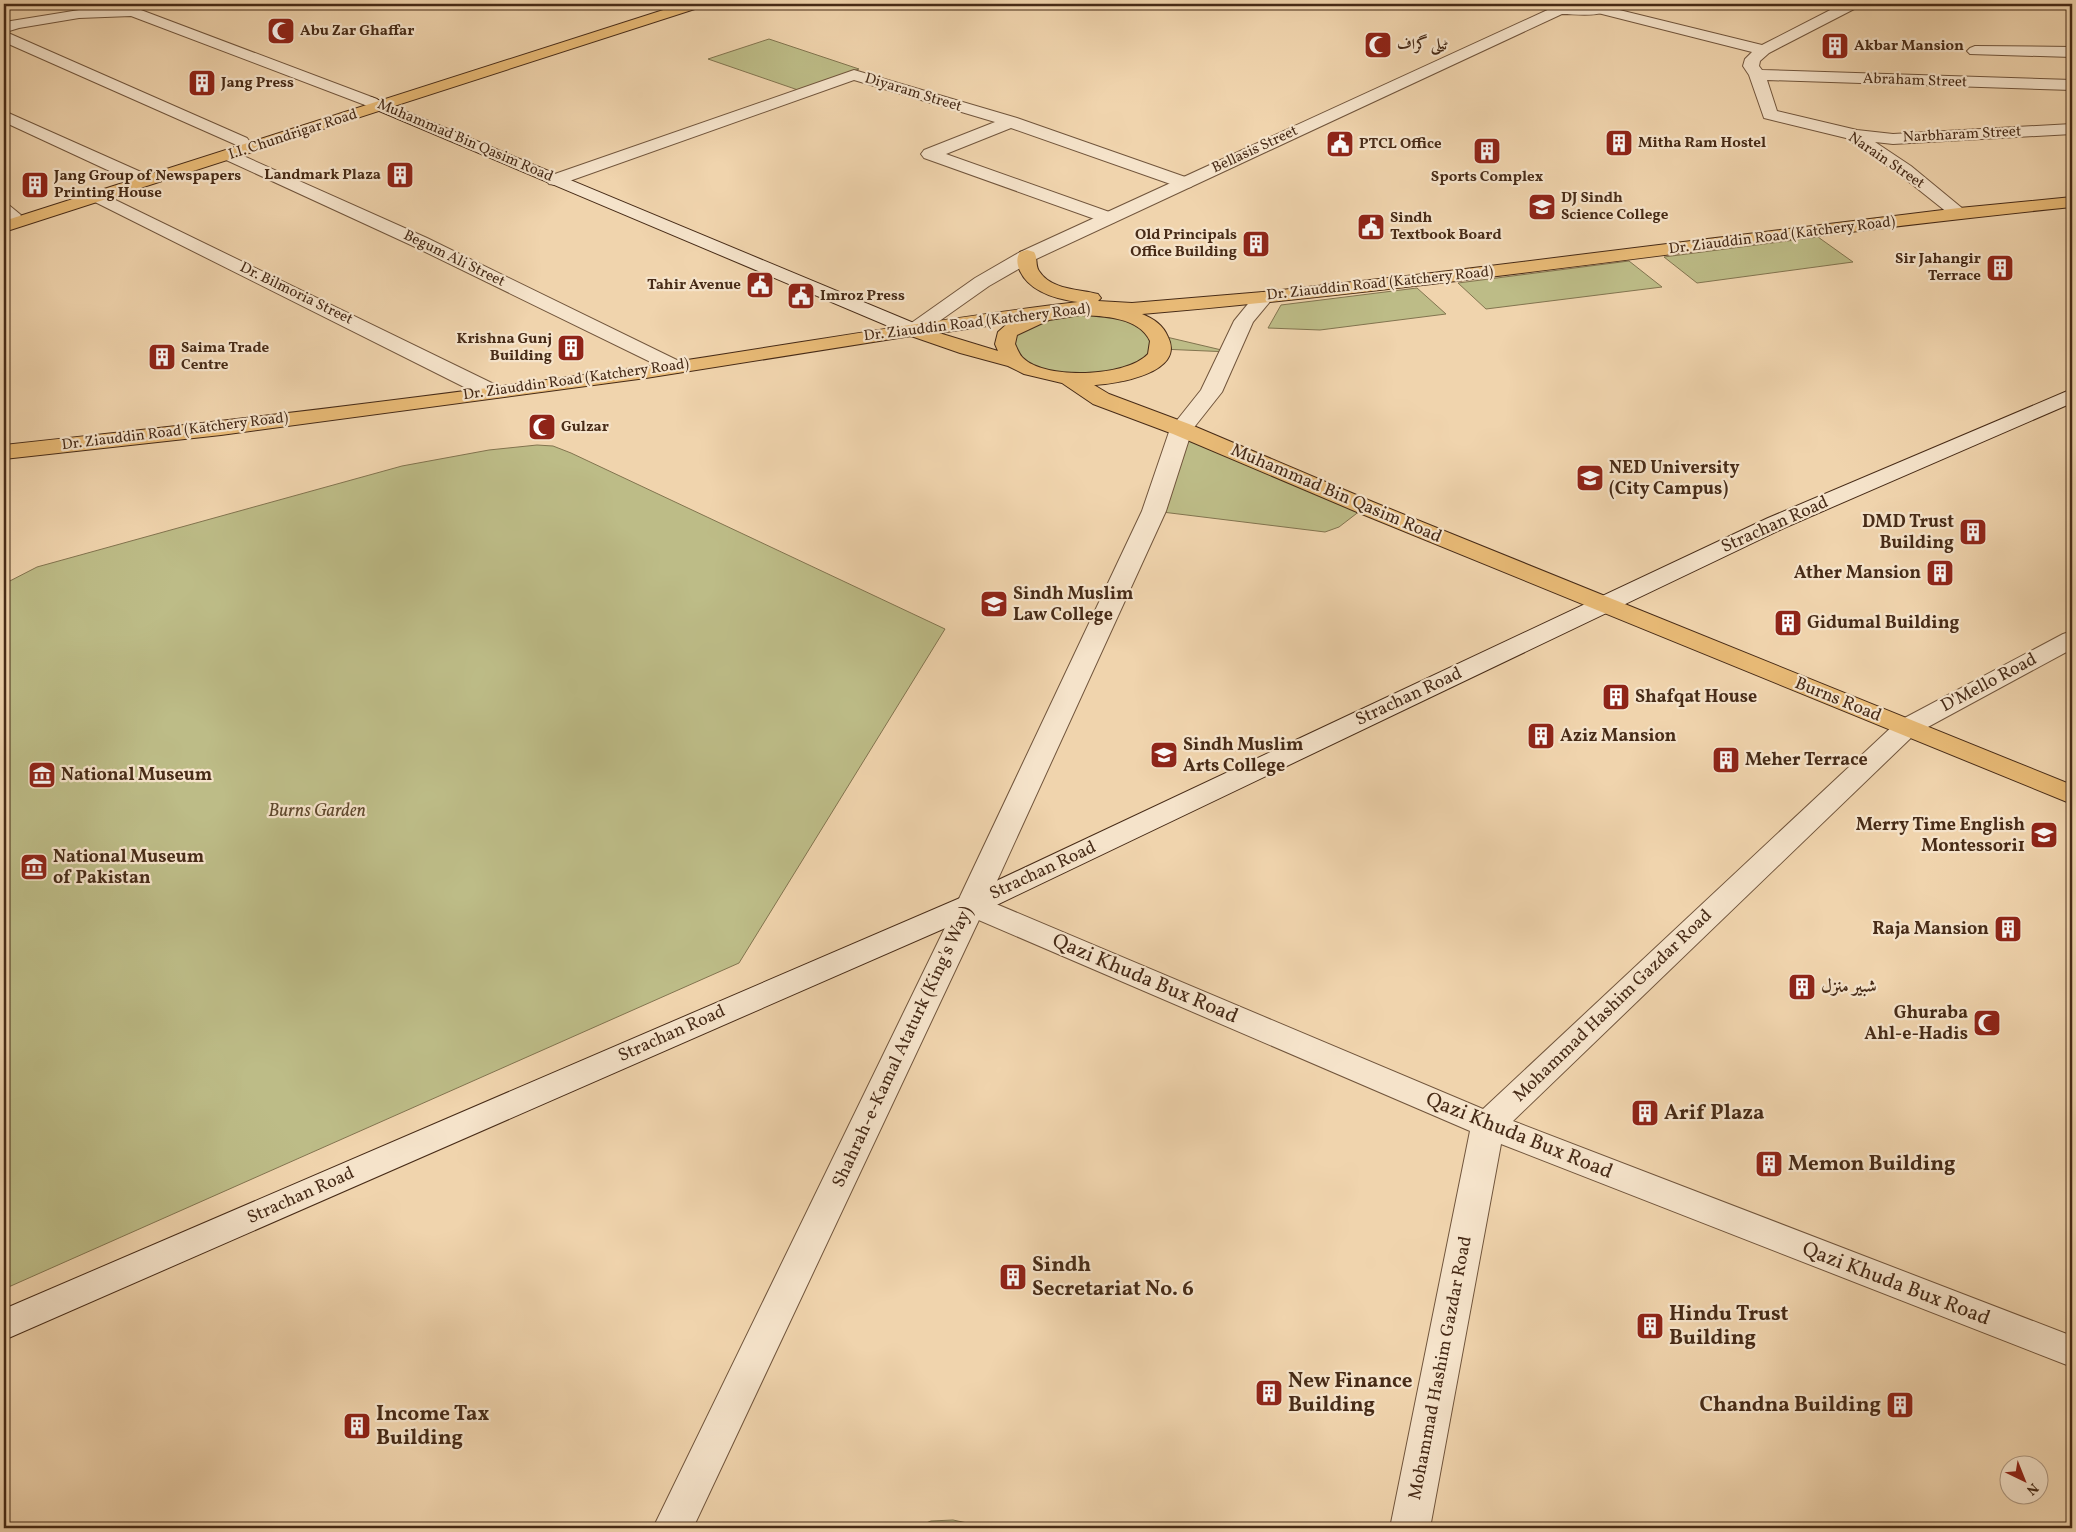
<svg xmlns="http://www.w3.org/2000/svg" width="2076" height="1532" viewBox="0 0 2076 1532" font-family="Vollkorn,Amiri,serif">
<style>
.green{fill:#bdbc87;stroke:#82744f}
.lines{fill:none;stroke-linecap:round;stroke-linejoin:round}
.minor-casing{stroke:#71553c;stroke-width:2}
.tertiary-casing{stroke:#71553c;stroke-width:2}
.secondary-casing{stroke:#472b17;stroke-width:2}
.primary-casing{stroke:#472b17;stroke-width:2}
.minor{fill:#f5e3ca;fill-rule:evenodd}
.tertiary{fill:#f5e3ca;fill-rule:evenodd}
.secondary{fill:#f5e3ca;fill-rule:evenodd}
.primary{fill:#e8ba76;fill-rule:evenodd}
.labels{text-anchor:middle;dominant-baseline:central;stroke-width:4.5;stroke-linejoin:round;paint-order:stroke}
.far-poi-label{font-size:15px;font-weight:bold;fill:#472b17;stroke:#f5e3ca;text-anchor:start}
.far-street-label{font-size:15px;fill:#472b17;stroke:#f5e3ca}
.poi-label{font-size:18px;font-weight:bold;fill:#472b17;stroke:#f5e3ca;text-anchor:start}
.street-label{font-size:18px;fill:#472b17;stroke:#f5e3ca}
.park-label{font-size:18px;font-style:italic;fill:#5f482d;stroke:#f5e3ca}
.near-street-label{font-size:21px;fill:#472b17;stroke:#f5e3ca}
.near-poi-label{font-size:21px;font-weight:bold;fill:#472b17;stroke:#f5e3ca;text-anchor:start}
</style>
<rect width="100%" height="100%" fill="#f0d4ad"/>
<filter id="stains"><feTurbulence type="fractalNoise" baseFrequency=".004" numOctaves="4"/><feColorMatrix values="0 0 0 0 .2 0 0 0 0 .09 0 0 0 0 .02 0 0 0 .5 -.17"/></filter>
<radialGradient id="worn" r=".72"><stop offset=".6" stop-color="#630" stop-opacity="0"/><stop offset="1" stop-color="#630" stop-opacity=".3"/></radialGradient>
<path class="green" d="M 769,39 L 859,69 L 798,90 L 708,59 Z
M 1818,237 L 1853,262 L 1697,283 L 1664,257 Z
M 1629,261 L 1662,287 L 1486,309 L 1458,283 Z
M 1417,288 L 1446,314 L 1320,330 L 1268,328 L 1281,305 Z
M 1112,312 L 1158,335 L 1230,352 L 1161,349 L 1159,356 L 1094,380 L 1024,367 L 1009,333 L 1042,315 Z
M 1190,433 L 1365,507 L 1339,527 L 1325,532 L 1154,511 Z
M 537,445 L 553,446 L 571,453 L 945,629 L 739,963 L 4,1289 L 4,584 L 37,567 L 402,466 L 489,450 Z
M 953,1520 L 972,1524 L 980,1528 L 914,1528 L 931,1521 Z"/>
<g class="lines">
<defs>
<path id="minor" d="M 1842,4 L 1860,4 L 1858,7 L 1769,53 L 1760,61 L 1759,66 L 1762,70 L 2072,80 L 2072,90 L 1767,80 L 1777,111 L 1857,130 L 1893,134 L 2072,124 L 2072,134 L 1893,144 L 1875,142 L 1911,166 L 1968,213 L 1965,217 L 1959,218 L 1953,217 L 1899,174 L 1846,138 L 1764,118 L 1749,75 L 1743,66 L 1745,59 L 1752,52 L 1594,12 L 1592,9 L 1594,6 L 1599,5 L 1762,45 Z
M 133,7 L 377,99 L 379,102 L 377,105 L 365,105 L 131,16 L 79,18 L 19,28 L 6,32 L 247,138 L 250,142 L 247,146 L 241,147 L 4,42 L 4,23 L 11,21 L 79,10 Z
M 1975,46 L 2072,47 L 2072,57 L 1970,54 L 1967,51 L 1970,48 Z
M 854,70 L 1017,118 L 1191,179 L 1194,183 L 1191,187 L 1185,188 L 1179,187 L 1011,128 L 946,154 L 1115,214 L 1118,218 L 1115,222 L 1109,223 L 1103,222 L 924,158 L 921,154 L 924,150 L 995,122 L 854,80 L 561,184 L 555,185 L 549,184 L 546,180 L 549,176 Z
M 4,111 L 141,172 L 144,176 L 141,180 L 135,181 L 129,180 L 4,122 Z
M 230,150 L 427,238 L 683,363 L 686,367 L 683,371 L 676,373 L 669,371 L 413,246 L 224,159 L 221,155 L 224,151 Z
M 99,192 L 500,387 L 503,392 L 500,397 L 492,398 L 484,397 L 93,201 L 90,197 L 93,193 Z
M 4,205 L 10,206 L 21,215 L 18,219 L 12,220 L 4,218 Z
M 2072,631 L 2072,649 L 1915,734 L 1513,1121 L 2072,1336 L 2072,1367 L 1501,1144 L 1430,1528 L 1390,1528 L 1470,1131 L 960,912 L 956,905 L 960,898 L 971,895 L 982,898 L 1483,1109 L 1897,722 L 2063,634 Z"/>
<path id="tertiary" d="M 1598,4 L 1616,4 C 1605,19 1578,14 1562,14 L 1034,260 L 989,286 L 921,334 L 914,336 L 907,334 L 904,330 L 907,326 L 975,278 L 1020,252 L 1554,7 Z
M 1263,292 L 1270,294 L 1273,298 L 1253,322 L 1222,392 L 1192,430 L 1166,511 L 986,905 L 693,1528 L 653,1528 L 956,905 L 1142,511 L 1170,429 L 1201,390 L 1234,321 L 1256,294 Z"/>
<path id="secondary" d="M 371,97 L 921,326 L 924,330 L 921,334 L 914,336 L 907,334 L 365,105 L 363,102 L 365,99 Z
M 2072,389 L 2072,403 L 1784,528 L 982,912 L 4,1340 L 4,1309 L 960,898 L 1768,518 Z"/>
<path id="primary" d="M 682,4 L 703,4 L 701,7 L 4,232 L 4,221 Z
M 2072,197 L 2072,207 C 1761,238 1453,288 1142,314 C 1154,319 1163,325 1168,337 C 1186,373 1116,384 1094,385 L 1109,394 L 1189,424 L 1373,502 L 2072,785 L 2072,804 L 1357,512 L 1173,434 L 1093,404 L 1062,383 L 1024,374 L 1008,366 L 960,353 L 911,336 L 646,378 L 221,435 L 4,459 L 4,445 C 219,422 433,397 647,366 C 790,345 933,319 1078,302 C 1056,299 1030,292 1020,271 C 1017,265 1016,258 1020,252 L 1027,250 L 1034,252 C 1038,258 1035,265 1039,271 C 1051,290 1079,289 1098,294 L 1101,298 L 1098,301 L 1132,303 L 1263,292 L 1424,274 L 1959,208 ZM 1080,315 C 1103,316 1139,317 1150,341 L 1148,354 C 1127,377 1045,380 1023,358 C 1019,354 1017,348 1015,344 L 1017,335 L 1049,320 ZM 1008,323 L 998,332 L 995,344 L 998,351 L 939,333 Z"/>
</defs>
<use href="#minor" class="minor-casing"/>
<use href="#tertiary" class="tertiary-casing"/>
<use href="#secondary" class="secondary-casing"/>
<use href="#primary" class="primary-casing"/>
<use href="#minor" class="minor"/>
<use href="#tertiary" class="tertiary"/>
<use href="#secondary" class="secondary"/>
<use href="#primary" class="primary"/>
</g>
<defs>
<symbol id="mosque-square" viewBox="-11 -11 22 22"><rect x="-9" y="-9" width="18" height="18" rx="4" fill="#8f2418" stroke="#f5e3ca"/><path d="M3.5-4.9A6 6 0 1 0 3.5 4.9A5 5 0 1 1 3.5-4.9Z" fill="#fff"/></symbol>
<symbol id="building-square" viewBox="-11 -11 22 22"><rect x="-9" y="-9" width="18" height="18" rx="4" fill="#8f2418" stroke="#f5e3ca"/><path d="M-4-6H4V6H1V3H-1V6H-4ZM-2.5-4.3h1.7v1.8h-1.7ZM.8-4.3h1.7v1.8H.8ZM-2.5-1h1.7V.8h-1.7ZM.8-1h1.7V.8H.8Z" fill="#fff"/></symbol>
<symbol id="civic-square" viewBox="-11 -11 22 22"><rect x="-9" y="-9" width="18" height="18" rx="4" fill="#8f2418" stroke="#f5e3ca"/><path d="M-.6-6.5H3V-4.5H.6V-3L4-1V1h2V6H-6V1h2V-1L-.6-3ZM-1.2 2.5V6h2.4V2.5Z" fill="#fff"/></symbol>
<symbol id="university-square" viewBox="-11 -11 22 22"><rect x="-9" y="-9" width="18" height="18" rx="4" fill="#8f2418" stroke="#f5e3ca"/><path d="M0-5L7-2L0 1L-7-2ZM-4 1L0 2.5L4 1V4Q0 6-4 4Z" fill="#fff"/></symbol>
<symbol id="museum-square" viewBox="-11 -11 22 22"><rect x="-9" y="-9" width="18" height="18" rx="4" fill="#8f2418" stroke="#f5e3ca"/><path d="M0-6L6-3V-2H-6V-3ZM-5-1h2V3h-2ZM-1-1h2V3h-2ZM3-1h2V3H3ZM-6 4H6V6H-6Z" fill="#fff"/></symbol>
<symbol id="school-square" viewBox="-11 -11 22 22"><rect x="-9" y="-9" width="18" height="18" rx="4" fill="#8f2418" stroke="#f5e3ca"/><path d="M0-5L7-2L0 1L-7-2ZM-4 1L0 2.5L4 1V4Q0 6-4 4Z" fill="#fff"/></symbol>
</defs>
<g fill-rule="evenodd">
<use href="#mosque-square" x="265" y="15" width="32" height="32"/>
<use href="#mosque-square" x="1362" y="29" width="32" height="32"/>
<use href="#building-square" x="1819" y="30" width="32" height="32"/>
<use href="#building-square" x="186" y="67" width="32" height="32"/>
<use href="#building-square" x="1603" y="127" width="32" height="32"/>
<use href="#civic-square" x="1324" y="128" width="32" height="32"/>
<use href="#building-square" x="1471" y="135" width="32" height="32"/>
<use href="#building-square" x="384" y="159" width="32" height="32"/>
<use href="#building-square" x="19" y="169" width="32" height="32"/>
<use href="#university-square" x="1526" y="191" width="32" height="32"/>
<use href="#civic-square" x="1355" y="211" width="32" height="32"/>
<use href="#building-square" x="1240" y="228" width="32" height="32"/>
<use href="#building-square" x="1984" y="252" width="32" height="32"/>
<use href="#civic-square" x="744" y="269" width="32" height="32"/>
<use href="#civic-square" x="785" y="280" width="32" height="32"/>
<use href="#building-square" x="555" y="332" width="32" height="32"/>
<use href="#building-square" x="146" y="341" width="32" height="32"/>
<use href="#mosque-square" x="526" y="411" width="32" height="32"/>
<use href="#university-square" x="1574" y="462" width="32" height="32"/>
<use href="#building-square" x="1957" y="516" width="32" height="32"/>
<use href="#building-square" x="1924" y="557" width="32" height="32"/>
<use href="#university-square" x="978" y="588" width="32" height="32"/>
<use href="#building-square" x="1772" y="607" width="32" height="32"/>
<use href="#building-square" x="1600" y="681" width="32" height="32"/>
<use href="#building-square" x="1525" y="720" width="32" height="32"/>
<use href="#university-square" x="1148" y="739" width="32" height="32"/>
<use href="#building-square" x="1710" y="744" width="32" height="32"/>
<use href="#museum-square" x="26" y="759" width="32" height="32"/>
<use href="#school-square" x="2028" y="819" width="32" height="32"/>
<use href="#museum-square" x="18" y="851" width="32" height="32"/>
<use href="#building-square" x="1992" y="913" width="32" height="32"/>
<use href="#building-square" x="1786" y="971" width="32" height="32"/>
<use href="#mosque-square" x="1971" y="1007" width="32" height="32"/>
<use href="#building-square" x="1629" y="1097" width="32" height="32"/>
<use href="#building-square" x="1753" y="1148" width="32" height="32"/>
<use href="#building-square" x="997" y="1261" width="32" height="32"/>
<use href="#building-square" x="1634" y="1310" width="32" height="32"/>
<use href="#building-square" x="1253" y="1377" width="32" height="32"/>
<use href="#building-square" x="1884" y="1389" width="32" height="32"/>
<use href="#building-square" x="341" y="1410" width="32" height="32"/>
</g>
<g class="labels">
<g class="far-poi-label">
<text x="300" y="31">Abu Zar Ghaffar</text>
<text x="1397" y="45">ٹیلی گراف</text>
<text x="1854" y="46">Akbar Mansion</text>
<text x="221" y="83">Jang Press</text>
<text x="1638" y="143">Mitha Ram Hostel</text>
<text x="1359" y="144">PTCL Office</text>
<text x="381" y="175" text-anchor="end">Landmark Plaza</text>
<text x="54" y="176">Jang Group of Newspapers<tspan x="54" dy="17">Printing House</tspan></text>
<text x="1487" y="177" text-anchor="middle">Sports Complex</text>
<text x="1561" y="198">DJ Sindh<tspan x="1561" dy="17">Science College</tspan></text>
<text x="1390" y="218">Sindh<tspan x="1390" dy="17">Textbook Board</tspan></text>
<text x="1237" y="235" text-anchor="end">Old Principals<tspan x="1237" dy="17">Office Building</tspan></text>
<text x="1981" y="259" text-anchor="end">Sir Jahangir<tspan x="1981" dy="17">Terrace</tspan></text>
<text x="741" y="285" text-anchor="end">Tahir Avenue</text>
<text x="820" y="296">Imroz Press</text>
<text x="552" y="339" text-anchor="end">Krishna Gunj<tspan x="552" dy="17">Building</tspan></text>
<text x="181" y="348">Saima Trade<tspan x="181" dy="17">Centre</tspan></text>
<text x="561" y="427">Gulzar</text>
</g>
<g class="far-street-label">
<text transform="translate(1915 81) rotate(2)">Abraham Street</text>
<text transform="translate(913 93) rotate(17)">Diyaram Street</text>
<text transform="translate(293 135) rotate(-18)">I.I. Chundrigar Road</text>
<text transform="translate(1962 135) rotate(-3)">Narbharam Street</text>
<text transform="translate(465 141) rotate(23)">Muhammad Bin Qasim Road</text>
<text transform="translate(1255 150) rotate(-25)">Bellasis Street</text>
<text transform="translate(1886 161) rotate(34)">Narain Street</text>
<text transform="translate(1782 236) rotate(-7)">Dr. Ziauddin Road (Katchery Road)</text>
<text transform="translate(454 259) rotate(26)">Begum Ali Street</text>
<text transform="translate(1380 284) rotate(-6)">Dr. Ziauddin Road (Katchery Road)</text>
<text transform="translate(296 294) rotate(26)">Dr. Bilmoria Street</text>
<text transform="translate(977 323) rotate(-7)">Dr. Ziauddin Road (Katchery Road)</text>
<text transform="translate(576 380) rotate(-8)">Dr. Ziauddin Road (Katchery Road)</text>
<text transform="translate(175 432) rotate(-7)">Dr. Ziauddin Road (Katchery Road)</text>
</g>
<g class="poi-label">
<text x="1609" y="468">NED University<tspan x="1609" dy="21">(City Campus)</tspan></text>
<text x="1954" y="522" text-anchor="end">DMD Trust<tspan x="1954" dy="21">Building</tspan></text>
<text x="1921" y="573" text-anchor="end">Ather Mansion</text>
<text x="1013" y="594">Sindh Muslim<tspan x="1013" dy="21">Law College</tspan></text>
<text x="1807" y="623">Gidumal Building</text>
<text x="1635" y="697">Shafqat House</text>
<text x="1560" y="736">Aziz Mansion</text>
<text x="1183" y="745">Sindh Muslim<tspan x="1183" dy="21">Arts College</tspan></text>
<text x="1745" y="760">Meher Terrace</text>
<text x="61" y="775">National Museum</text>
<text x="2025" y="825" text-anchor="end">Merry Time English<tspan x="2025" dy="21">Montessori1</tspan></text>
<text x="53" y="857">National Museum<tspan x="53" dy="21">of Pakistan</tspan></text>
<text x="1989" y="929" text-anchor="end">Raja Mansion</text>
<text x="1821" y="987">شبیر منزل</text>
<text x="1968" y="1013" text-anchor="end">Ghuraba<tspan x="1968" dy="21">Ahl-e-Hadis</tspan></text>
</g>
<g class="street-label">
<text transform="translate(1336 494) rotate(23)">Muhammad Bin Qasim Road</text>
<text transform="translate(1775 525) rotate(-24)">Strachan Road</text>
<text transform="translate(1989 683) rotate(-28)">D'Mello Road</text>
<text transform="translate(1409 697) rotate(-25)">Strachan Road</text>
<text transform="translate(1838 700) rotate(22)">Burns Road</text>
<text transform="translate(1043 871) rotate(-25)">Strachan Road</text>
<text transform="translate(1613 1006) rotate(-44)">Mohammad Hashim Gazdar Road</text>
<text transform="translate(672 1034) rotate(-24)">Strachan Road</text>
<text transform="translate(903 1047) rotate(-65)">Shahrah-e-Kamal Ataturk (King's Way)</text>
<text transform="translate(301 1196) rotate(-24)">Strachan Road</text>
<text transform="translate(1441 1368) rotate(-79)">Mohammad Hashim Gazdar Road</text>
</g>
<g class="park-label">
<text x="317" y="811">Burns Garden</text>
</g>
<g class="near-street-label">
<text transform="translate(1145 979) rotate(23)">Qazi Khuda Bux Road</text>
<text transform="translate(1519 1136) rotate(22)">Qazi Khuda Bux Road</text>
<text transform="translate(1896 1284) rotate(21)">Qazi Khuda Bux Road</text>
</g>
<g class="near-poi-label">
<text x="1664" y="1113">Arif Plaza</text>
<text x="1788" y="1164">Memon Building</text>
<text x="1032" y="1265">Sindh<tspan x="1032" dy="24">Secretariat No. 6</tspan></text>
<text x="1669" y="1314">Hindu Trust<tspan x="1669" dy="24">Building</tspan></text>
<text x="1288" y="1381">New Finance<tspan x="1288" dy="24">Building</tspan></text>
<text x="1881" y="1405" text-anchor="end">Chandna Building</text>
<text x="376" y="1414">Income Tax<tspan x="376" dy="24">Building</tspan></text>
</g>
</g>
<rect width="2076" height="1532" fill="none" stroke="#f0d4ad" stroke-width="20"/>
<rect x="5" y="5" width="2066" height="1522" fill="none" stroke="#472b17" stroke-width="2.5"/>
<rect x="10" y="10" width="2056" height="1512" fill="none" stroke="#472b17"/>
<g transform="translate(2024 1480) rotate(137)"><circle r="24" fill="#f5e3ca" stroke="#af9982"/>
<path d="M0-4L9 19L0 12L-9 19Z" fill="#8f2418"/>
<text y="-8" font-size="14" font-weight="bold" text-anchor="middle" fill="#472b17">N</text>
</g>
<rect width="100%" height="100%" filter="url(#stains)"/>
<rect width="100%" height="100%" fill="url(#worn)"/>
</svg>
